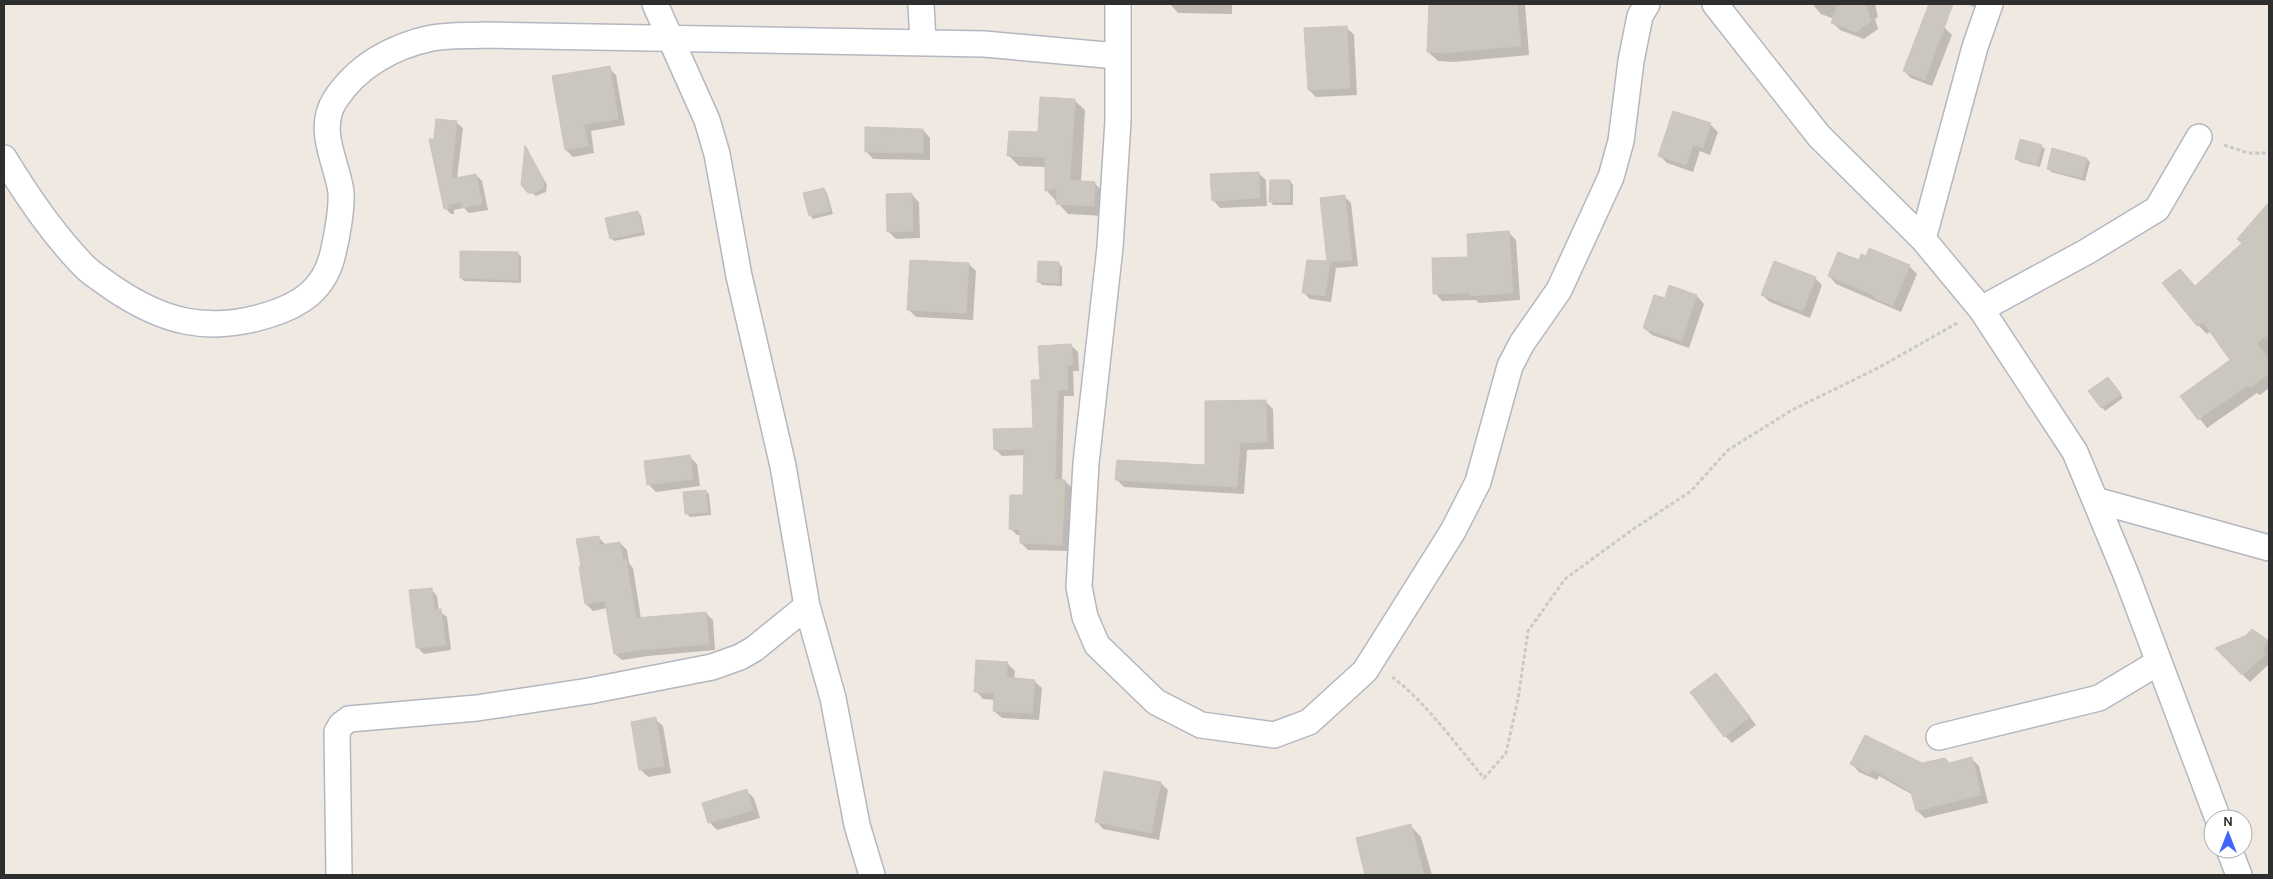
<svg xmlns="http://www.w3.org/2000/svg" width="2273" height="879" viewBox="0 0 2273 879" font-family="Karla,sans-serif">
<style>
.shadow{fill:#0003}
.building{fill:#cbc7bf;stroke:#cbc5ba}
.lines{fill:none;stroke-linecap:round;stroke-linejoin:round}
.minor-casing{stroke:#b4b7c1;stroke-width:28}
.path{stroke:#c9c9c9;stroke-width:3;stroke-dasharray:4 2.5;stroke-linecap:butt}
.minor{stroke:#fff;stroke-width:25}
</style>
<rect width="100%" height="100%" fill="#efe9e1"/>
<path class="shadow" d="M 1170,4 L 1232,4 L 1232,14 L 1178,13 Z
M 1430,4 L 1525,4 L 1529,55 L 1454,62 L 1438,61 L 1428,52 Z
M 1815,4 L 1875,4 L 1878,17 L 1875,19 L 1878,29 L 1864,39 L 1840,30 L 1832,22 L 1834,19 L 1821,14 L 1814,6 Z
M 1966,4 L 1986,4 L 1983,10 Z
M 1346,27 L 1354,35 L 1357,95 L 1316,97 L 1309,90 Z
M 1944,27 L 1952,35 L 1932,86 L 1911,78 L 1904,71 Z
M 609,68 L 616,75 L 625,125 L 591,131 L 594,153 L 573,157 L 566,150 L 554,77 Z
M 1074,100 L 1085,110 L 1081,182 L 1094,183 L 1105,193 L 1104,216 L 1068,214 L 1046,190 L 1046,167 L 1019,166 L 1009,156 L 1039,134 Z
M 437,121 L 457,123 L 463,128 L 457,179 L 476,175 L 482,181 L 488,210 L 469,213 L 464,208 L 454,210 L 454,214 L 451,214 L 445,208 L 435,140 Z
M 1710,124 L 1718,132 L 1710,155 L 1700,151 L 1693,172 L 1667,163 L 1659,155 Z
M 923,130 L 930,138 L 930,160 L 873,159 L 866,151 Z
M 2041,146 L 2045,149 L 2040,167 L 2020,162 L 2016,159 Z
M 526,148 L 547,185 L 546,192 L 536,196 L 523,185 Z
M 2087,159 L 2090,162 L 2085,181 L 2051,172 L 2048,168 Z
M 1258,173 L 1266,180 L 1267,206 L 1220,208 L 1213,200 Z
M 1290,181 L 1293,185 L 1293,205 L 1273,205 L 1270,201 Z
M 824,189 L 827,193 L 833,214 L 813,219 L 810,215 Z
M 912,195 L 919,202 L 920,238 L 896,239 L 889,232 Z
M 1345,197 L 1351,203 L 1358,266 L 1336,268 L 1331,302 L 1310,299 L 1304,293 L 1328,263 Z
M 2267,206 L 2269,208 L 2269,388 L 2260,395 L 2257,393 L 2207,428 L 2182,396 L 2232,360 L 2211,331 L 2207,334 L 2198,325 L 2164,283 L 2180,270 L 2196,287 L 2243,243 Z
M 638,212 L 641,216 L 645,235 L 614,241 L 611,238 Z
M 1508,232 L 1516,240 L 1520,300 L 1479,303 L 1476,300 L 1442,301 L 1435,293 L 1469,258 Z
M 517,253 L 521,256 L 521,283 L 464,281 L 461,278 Z
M 1860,262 L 1909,266 L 1917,274 L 1901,312 L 1836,284 L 1829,276 Z
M 1058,263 L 1062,267 L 1062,286 L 1042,285 L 1039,282 Z
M 969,264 L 976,271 L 973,320 L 916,317 L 909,310 Z
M 1815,278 L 1822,285 L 1810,318 L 1770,302 L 1762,295 Z
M 1670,287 L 1697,296 L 1704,304 L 1689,348 L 1652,335 L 1644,328 L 1666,300 Z
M 1071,345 L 1078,352 L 1079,371 L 1073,371 L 1074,396 L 1064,396 L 1062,481 L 1065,481 L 1072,488 L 1069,551 L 1028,550 L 1021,543 L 1021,535 L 1017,535 L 1010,528 L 1024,496 L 1025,455 L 1002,456 L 995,449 L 1034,429 L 1042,381 Z
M 2112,382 L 2123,398 L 2105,411 L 2102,407 Z
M 1265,401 L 1273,409 L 1274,449 L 1247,450 L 1244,494 L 1124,487 L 1117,480 L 1207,466 Z
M 689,456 L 697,464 L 700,486 L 656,492 L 648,484 Z
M 706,491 L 709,494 L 711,515 L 690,517 L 687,514 Z
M 598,537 L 606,545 L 620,543 L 627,550 L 629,563 L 633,568 L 641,619 L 706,613 L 713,620 L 715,650 L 648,656 L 622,660 L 615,654 L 607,608 L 593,611 L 586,604 L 578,540 Z
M 431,589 L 437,596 L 439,611 L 447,617 L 451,650 L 424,654 L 418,648 Z
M 2252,631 L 2269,642 L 2269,664 L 2250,682 L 2217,649 L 2245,637 Z
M 1007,663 L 1015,671 L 1014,679 L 1034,681 L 1042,688 L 1039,720 L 1002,718 L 994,711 L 995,700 L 983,699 L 976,691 Z
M 1716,674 L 1756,725 L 1732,743 L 1725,736 Z
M 655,719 L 663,726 L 671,773 L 648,777 L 640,769 Z
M 1971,758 L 1979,766 L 1988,803 L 1925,818 L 1917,811 L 1913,795 L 1879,776 L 1877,780 L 1859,772 L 1852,764 L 1950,764 Z
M 1161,783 L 1168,790 L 1159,840 L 1103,829 L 1096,821 Z
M 746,791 L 754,798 L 760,818 L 717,830 L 709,822 Z
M 1410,825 L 1421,837 L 1432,875 L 1366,875 L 1357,839 Z"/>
<path class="building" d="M 1429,4 L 1517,4 L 1521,46 L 1444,53 L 1427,52 Z
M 1838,4 L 1866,4 L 1871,21 L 1856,32 L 1831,23 Z
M 1929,4 L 1953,4 L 1925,80 L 1903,71 Z
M 1347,26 L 1350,88 L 1308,90 L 1304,28 Z
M 610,66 L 618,119 L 584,124 L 588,146 L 565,150 L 552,76 Z
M 1040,97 L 1075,99 L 1070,180 L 1095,182 L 1094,206 L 1056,204 L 1057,188 L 1045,191 L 1045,157 L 1007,156 L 1009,131 L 1038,132 Z
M 1673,111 L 1711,123 L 1703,148 L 1693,145 L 1686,165 L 1658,156 Z
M 436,119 L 457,121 L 451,179 L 476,174 L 482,204 L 462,208 L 461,202 L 449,205 L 448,208 L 444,209 L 429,139 L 434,139 Z
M 865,127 L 923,129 L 923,153 L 865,152 Z
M 2020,139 L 2042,145 L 2037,165 L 2015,159 Z
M 525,145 L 544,181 L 543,188 L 535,193 L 528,193 L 521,185 Z
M 2052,148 L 2087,158 L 2082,178 L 2047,169 Z
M 1259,172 L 1260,198 L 1212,201 L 1210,174 Z
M 1270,180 L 1290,180 L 1290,202 L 1269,202 Z
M 824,188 L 830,211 L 809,216 L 803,193 Z
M 912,193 L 913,231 L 887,232 L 886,194 Z
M 1345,195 L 1352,260 L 1330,262 L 1325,296 L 1302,293 L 1307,260 L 1327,261 L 1320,198 Z
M 2269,202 L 2269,334 L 2257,343 L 2269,360 L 2269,374 L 2250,388 L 2248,385 L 2198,420 L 2180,396 L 2230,360 L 2203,322 L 2197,326 L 2162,283 L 2180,269 L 2195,286 L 2242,243 L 2237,239 Z
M 638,211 L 643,232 L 610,239 L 605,218 Z
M 1509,231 L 1513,293 L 1470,296 L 1470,293 L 1433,294 L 1432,258 L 1468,257 L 1467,234 Z
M 1869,248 L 1910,265 L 1893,306 L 1874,298 L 1875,296 L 1828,276 L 1838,252 L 1859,260 L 1861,254 L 1866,256 Z
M 460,251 L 518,252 L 518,280 L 460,278 Z
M 910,260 L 969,263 L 966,313 L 907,310 Z
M 1038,261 L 1059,262 L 1059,283 L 1037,282 Z
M 1774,261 L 1816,277 L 1803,311 L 1761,295 Z
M 1669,285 L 1697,295 L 1682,341 L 1643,328 L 1654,295 L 1665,298 Z
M 1071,344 L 1073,365 L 1067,365 L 1068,390 L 1058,390 L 1055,479 L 1065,480 L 1062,545 L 1020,543 L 1020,530 L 1009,529 L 1010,495 L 1023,495 L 1024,449 L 994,450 L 993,429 L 1033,428 L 1031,380 L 1040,380 L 1038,346 Z
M 2108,377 L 2121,394 L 2101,408 L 2088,391 Z
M 1266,400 L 1267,442 L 1240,443 L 1237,487 L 1115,480 L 1117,460 L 1205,465 L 1205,401 Z
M 690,455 L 693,479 L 647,485 L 644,461 Z
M 706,490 L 708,512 L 685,514 L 683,492 Z
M 599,536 L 600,545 L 620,542 L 623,560 L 626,559 L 636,618 L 706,612 L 709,644 L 640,650 L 614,654 L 605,601 L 585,604 L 579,567 L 581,566 L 576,539 Z
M 432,588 L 434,610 L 441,609 L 446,645 L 416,648 L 409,590 Z
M 2252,629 L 2269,641 L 2263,648 L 2265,655 L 2242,675 L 2215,648 L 2245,636 Z
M 976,660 L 1008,662 L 1006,677 L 1035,680 L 1032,713 L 993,711 L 994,693 L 974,692 Z
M 1716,673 L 1750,717 L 1724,737 L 1690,692 Z
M 656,717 L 664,766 L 639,770 L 631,722 Z
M 1865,735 L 1922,763 L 1945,758 L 1949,763 L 1972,757 L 1981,795 L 1916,811 L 1911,792 L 1872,769 L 1869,774 L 1850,764 Z
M 1104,771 L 1161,782 L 1151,833 L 1095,822 Z
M 747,789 L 753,810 L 708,823 L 702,803 Z
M 1411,824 L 1424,875 L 1365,875 L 1356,838 Z"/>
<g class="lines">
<defs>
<path id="minor" d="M 655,4 L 707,120 L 717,154 L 739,276 L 783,466 L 807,606 L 833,698 L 857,825 L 872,875
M 921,4 L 923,43
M 1118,4 L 1118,121 L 1110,247 L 1086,463 L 1079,587 L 1085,617 L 1097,645 L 1156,702 L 1201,725 L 1274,735 L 1309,722 L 1365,671 L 1453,531 L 1478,482 L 1510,366 L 1522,343 L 1559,290 L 1611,177 L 1621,141 L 1631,61 L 1640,16 L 1647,4
M 1715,4 L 1819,136 L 1923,239 L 1981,309 L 2075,452 L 2127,577 L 2218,819
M 4,158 C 27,196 52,233 83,265 C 90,273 101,279 110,286 C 162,322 207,334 268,315 C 301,305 325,289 333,253 C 337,237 342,208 341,192 C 337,162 316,130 335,100 C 357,66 393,46 432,38 C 449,35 468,36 485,35 L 984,44 L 1117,56
M 1923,239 L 1975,47 L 1990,4
M 1981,309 L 2086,252 L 2157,209 L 2199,137
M 2095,500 L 2269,548
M 1939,737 L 2099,698 L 2159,662
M 2229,849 L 2239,875
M 339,875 L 337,732 L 341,725 L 349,719 L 477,708 L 589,691 L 712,667 L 740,657 L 754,649 L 807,606"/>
</defs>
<use href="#minor" class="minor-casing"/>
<path class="path" d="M 2224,145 L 2248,153 L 2269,153
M 1392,677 C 1424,700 1458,747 1484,778 L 1506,753 L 1518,699 L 1528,631 L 1565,579 L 1632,530 L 1691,491 L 1728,450 L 1792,410 L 1878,368 L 1959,322"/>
<use href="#minor" class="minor"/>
</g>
<rect width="2273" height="879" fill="none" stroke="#2e2e2e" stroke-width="10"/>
<g transform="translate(2228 834)"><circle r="24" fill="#ffffff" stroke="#ababab"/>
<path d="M0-4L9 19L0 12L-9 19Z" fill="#4264fb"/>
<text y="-8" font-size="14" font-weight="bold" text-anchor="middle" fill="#2e2e2e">N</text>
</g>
</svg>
